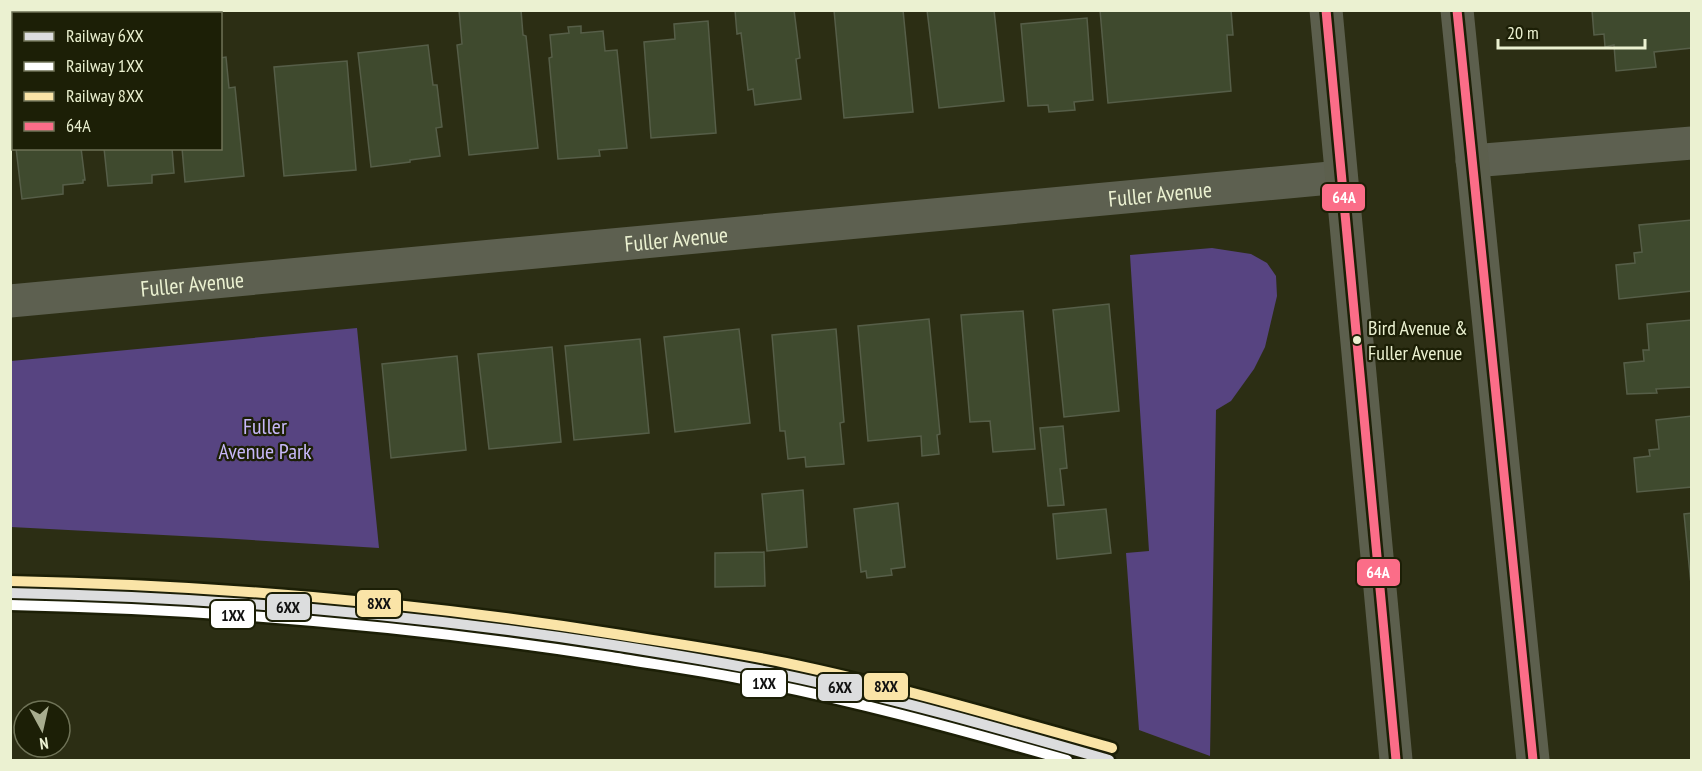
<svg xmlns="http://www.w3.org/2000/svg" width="1702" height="771" viewBox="0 0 1702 771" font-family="'PT Sans Narrow',sans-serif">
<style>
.green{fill:#574481}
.building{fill:#3f4a2e;stroke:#565e48;stroke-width:1.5}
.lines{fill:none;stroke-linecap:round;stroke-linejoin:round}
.street{stroke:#5d6050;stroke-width:33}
.secondary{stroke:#5c5f4d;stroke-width:33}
.bus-1-casing{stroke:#1c1f06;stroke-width:14}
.bus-1{stroke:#fb6d88;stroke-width:9}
.rail-1-casing{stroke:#1c1f06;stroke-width:15}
.rail-2-casing{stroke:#1c1f06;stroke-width:15}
.rail-3-casing{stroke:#1c1f06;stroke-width:15}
.rail-1{stroke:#dcddde;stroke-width:10}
.rail-2{stroke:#fff;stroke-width:10}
.rail-3{stroke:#fae4a7;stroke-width:10}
.bus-dot{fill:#ebf1d1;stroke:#1c1f06;stroke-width:2}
.labels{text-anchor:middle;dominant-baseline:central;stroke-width:4.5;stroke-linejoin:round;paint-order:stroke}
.bus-label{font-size:20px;fill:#ebf1d1;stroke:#1c1f06;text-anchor:start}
.street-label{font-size:22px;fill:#ebf1d1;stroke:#1c1f06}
.park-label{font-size:22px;fill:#c7b8f8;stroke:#1c1f06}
.line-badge{stroke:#1c1f06;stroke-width:2}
.badge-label{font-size:16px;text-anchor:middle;font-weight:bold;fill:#fff}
.pale-badge-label{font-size:16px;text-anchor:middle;font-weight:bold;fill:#111}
</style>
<rect width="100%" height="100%" fill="#2c2e14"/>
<path class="green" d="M 1212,248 L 1251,254 L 1267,263 L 1276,276 L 1277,296 L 1265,347 L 1254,369 L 1231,401 L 1216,410 L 1210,756 L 1139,730 L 1126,553 L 1149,551 L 1130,255 Z
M 357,328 L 379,548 L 220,538 L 11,527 L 11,361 Z"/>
<path class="building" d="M 10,10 L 22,10 L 22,14 L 14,14 L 14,53 L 10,54 Z
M 459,10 L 521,10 L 523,35 L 526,36 L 538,148 L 469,155 L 457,45 L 462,44 Z
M 735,10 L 794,10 L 800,58 L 796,59 L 801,99 L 755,105 L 753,89 L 748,90 L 741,33 L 737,34 Z
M 834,10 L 903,10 L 913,112 L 844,118 Z
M 927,10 L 994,10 L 1004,101 L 939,108 Z
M 1100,10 L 1231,10 L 1233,35 L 1227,35 L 1231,91 L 1108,103 Z
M 1592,10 L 1692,10 L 1692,48 L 1654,52 L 1656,67 L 1616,71 L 1614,45 L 1605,47 L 1604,34 L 1594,35 Z
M 1087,18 L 1093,100 L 1074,102 L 1075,110 L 1049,112 L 1048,105 L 1028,106 L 1021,24 Z
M 708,21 L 716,133 L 651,138 L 644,42 L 675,39 L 674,24 Z
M 581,26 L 581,33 L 603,31 L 605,51 L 617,50 L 627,148 L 599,150 L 600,156 L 558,159 L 549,58 L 552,57 L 550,35 L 569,33 L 568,27 Z
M 428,45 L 433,85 L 437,85 L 442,127 L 436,128 L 440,156 L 410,160 L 410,162 L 371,167 L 358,53 Z
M 226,57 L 229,88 L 235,87 L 244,176 L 185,182 L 182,148 L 220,148 L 220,58 Z
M 347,61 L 356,170 L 284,176 L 274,67 Z
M 14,97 L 14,140 L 10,112 L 10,98 Z
M 16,148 L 81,148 L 85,180 L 83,180 L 83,183 L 63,185 L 63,194 L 22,199 Z
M 104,148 L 172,148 L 174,173 L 152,175 L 152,183 L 108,186 Z
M 1692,220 L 1692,291 L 1619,299 L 1616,265 L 1635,263 L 1634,253 L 1642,252 L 1639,225 Z
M 1109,304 L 1119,411 L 1064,417 L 1053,310 Z
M 1023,311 L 1035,449 L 993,452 L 990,421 L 970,422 L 961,315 Z
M 929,319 L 940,434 L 937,435 L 939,454 L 922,456 L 921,436 L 868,441 L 858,326 Z
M 1692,320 L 1692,387 L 1656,389 L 1657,393 L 1627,394 L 1624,363 L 1644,361 L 1643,350 L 1649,350 L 1647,324 Z
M 739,329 L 750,423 L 675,432 L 664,337 Z
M 836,329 L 844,422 L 840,423 L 844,464 L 806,467 L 805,457 L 788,459 L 785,431 L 780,431 L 772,335 Z
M 640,339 L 649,433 L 574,440 L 565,346 Z
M 552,347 L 561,442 L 489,449 L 478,354 Z
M 457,356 L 466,450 L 391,458 L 382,364 Z
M 1692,416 L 1692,487 L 1637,492 L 1634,458 L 1650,456 L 1649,450 L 1659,449 L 1656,420 Z
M 1063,426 L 1067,468 L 1060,469 L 1064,505 L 1048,506 L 1040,428 Z
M 803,490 L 807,547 L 767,551 L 762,494 Z
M 898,503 L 905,567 L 891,569 L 892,575 L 867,578 L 866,571 L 861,572 L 854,509 Z
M 1106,509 L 1111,553 L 1057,559 L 1053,514 Z
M 1692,513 L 1692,584 L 1691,584 L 1684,514 Z
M 764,552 L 765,586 L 715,587 L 715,553 Z"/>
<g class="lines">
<g class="street">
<path d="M 1472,161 L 1692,143"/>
<path id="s1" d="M 10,301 L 1341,177"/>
</g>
<path class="secondary" d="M 1326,10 L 1396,760
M 1457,10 L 1533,760"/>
<defs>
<path id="bus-1" d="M 1326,10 L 1396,760
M 1457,10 L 1533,760"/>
</defs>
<use href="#bus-1" class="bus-1-casing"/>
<use href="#bus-1" class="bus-1"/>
<defs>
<path id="rail-1" d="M 10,593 C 213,597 413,614 613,645 C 670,654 727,663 784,675 C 894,698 1001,729 1109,760"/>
<path id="rail-2" d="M 10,605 C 212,609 412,626 611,657 C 653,664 696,670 738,678 C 849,699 958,729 1067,760"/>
<path id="rail-3" d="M 10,581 C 213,585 414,602 615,634 C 672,643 729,651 786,663 C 896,686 1004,718 1112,748"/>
</defs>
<use href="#rail-1" class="rail-1-casing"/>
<use href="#rail-2" class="rail-2-casing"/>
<use href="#rail-3" class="rail-3-casing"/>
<use href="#rail-1" class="rail-1"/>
<use href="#rail-2" class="rail-2"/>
<use href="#rail-3" class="rail-3"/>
</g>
<circle class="bus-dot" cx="1357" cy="340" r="5"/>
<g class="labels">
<g class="bus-label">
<text x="1368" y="328">Bird Avenue &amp;<tspan x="1368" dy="25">Fuller Avenue</tspan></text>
</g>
<g class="street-label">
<text stroke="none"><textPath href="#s1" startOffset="1155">Fuller Avenue</textPath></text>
<text stroke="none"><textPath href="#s1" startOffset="669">Fuller Avenue</textPath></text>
<text stroke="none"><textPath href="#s1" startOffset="183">Fuller Avenue</textPath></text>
</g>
<g class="park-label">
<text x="265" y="426">Fuller<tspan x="265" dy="25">Avenue Park</tspan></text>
</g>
</g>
<g class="line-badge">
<rect x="1321" y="183" width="45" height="29" rx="6" fill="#fb6d88"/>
<rect x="1356" y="558" width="45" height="29" rx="6" fill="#fb6d88"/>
<rect x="356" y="589" width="46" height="29" rx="6" fill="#fae4a7"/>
<rect x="266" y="593" width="45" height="28" rx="6" fill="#dcddde"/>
<rect x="210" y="600" width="45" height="29" rx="6" fill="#fff"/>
<rect x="741" y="669" width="46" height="29" rx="6" fill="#fff"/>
<rect x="863" y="672" width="46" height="29" rx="6" fill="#fae4a7"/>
<rect x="817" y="673" width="46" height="29" rx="6" fill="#dcddde"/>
</g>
<g class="badge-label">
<text x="1344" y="203">64A</text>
<text x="1378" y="578">64A</text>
</g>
<g class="pale-badge-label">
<text x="379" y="609">8XX</text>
<text x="288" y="613">6XX</text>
<text x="233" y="621">1XX</text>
<text x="764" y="689">1XX</text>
<text x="886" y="692">8XX</text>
<text x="840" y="693">6XX</text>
</g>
<rect width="1702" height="771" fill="none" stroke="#ebf1d1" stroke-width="24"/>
<rect x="12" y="12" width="210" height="138" fill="#1c1f06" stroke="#6f7357" stroke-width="1.5"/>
<rect x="24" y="32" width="30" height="9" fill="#dcddde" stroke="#6f7357" stroke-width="1.5"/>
<text x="66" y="42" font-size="18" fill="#ebf1d1">Railway 6XX</text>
<rect x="24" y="62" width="30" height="9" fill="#ffffff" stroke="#6f7357" stroke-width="1.5"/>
<text x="66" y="72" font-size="18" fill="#ebf1d1">Railway 1XX</text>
<rect x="24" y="92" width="30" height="9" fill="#fae4a7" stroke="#6f7357" stroke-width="1.5"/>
<text x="66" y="102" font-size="18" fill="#ebf1d1">Railway 8XX</text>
<rect x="24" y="122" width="30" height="9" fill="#fb6d88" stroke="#6f7357" stroke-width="1.5"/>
<text x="66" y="132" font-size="18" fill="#ebf1d1">64A</text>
<g transform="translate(42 729) rotate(172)"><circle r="28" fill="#1c1f06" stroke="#6f7357" stroke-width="1.5"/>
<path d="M0-4.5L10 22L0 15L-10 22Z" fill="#a8ad8f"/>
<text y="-9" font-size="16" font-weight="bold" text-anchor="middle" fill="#ebf1d1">N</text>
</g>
<path d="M1498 39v9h147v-9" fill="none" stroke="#ebf1d1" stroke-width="3"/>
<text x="1507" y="39" font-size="18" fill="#ebf1d1" stroke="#1c1f06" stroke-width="4.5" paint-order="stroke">20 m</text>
</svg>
